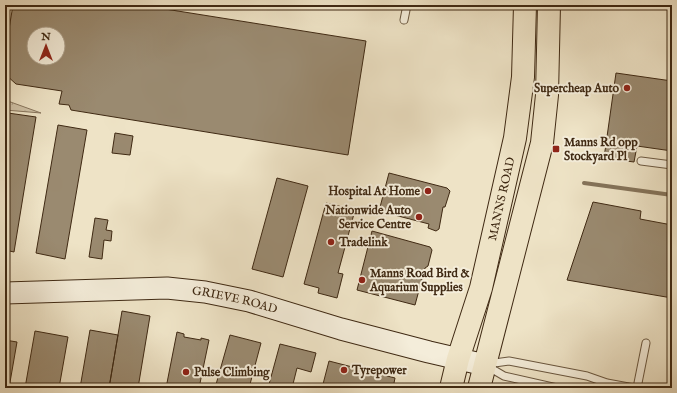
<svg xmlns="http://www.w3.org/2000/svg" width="677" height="393" viewBox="0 0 677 393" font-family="'IM FELL English',serif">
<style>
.forest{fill:url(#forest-crowns);stroke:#88765e}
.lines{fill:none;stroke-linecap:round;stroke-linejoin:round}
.stream{stroke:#84735a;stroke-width:4}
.building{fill:#9a8a70;stroke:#3f2913;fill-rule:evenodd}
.lane-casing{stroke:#6b5840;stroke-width:9}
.secondary-casing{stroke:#3f2913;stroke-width:23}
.primary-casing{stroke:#3f2913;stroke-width:24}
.lane{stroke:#f4edda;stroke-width:7}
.secondary{stroke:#f4edda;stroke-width:21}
.primary{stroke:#eee3c6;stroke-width:22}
.poi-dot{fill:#8f2418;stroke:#f4edda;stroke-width:1.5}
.labels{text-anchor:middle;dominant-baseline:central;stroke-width:4;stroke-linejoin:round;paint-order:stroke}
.poi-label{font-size:12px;font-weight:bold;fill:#3f2913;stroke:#f4edda;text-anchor:start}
.street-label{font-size:12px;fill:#3f2913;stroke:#f4edda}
</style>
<defs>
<pattern id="forest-crowns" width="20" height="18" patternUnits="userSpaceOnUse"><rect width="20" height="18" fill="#d0c3a8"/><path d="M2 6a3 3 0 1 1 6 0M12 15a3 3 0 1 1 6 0" fill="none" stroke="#aa9e88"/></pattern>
</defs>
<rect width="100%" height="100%" fill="#eee3c6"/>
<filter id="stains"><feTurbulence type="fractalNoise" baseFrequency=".005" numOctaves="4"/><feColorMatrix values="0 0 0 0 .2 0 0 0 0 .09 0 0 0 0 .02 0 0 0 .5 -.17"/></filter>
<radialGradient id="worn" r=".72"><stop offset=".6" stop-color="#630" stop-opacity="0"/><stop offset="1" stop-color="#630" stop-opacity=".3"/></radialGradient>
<path class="forest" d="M 5,100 L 41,113 L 5,110 Z"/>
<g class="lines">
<path class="stream" d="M 584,183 L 672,195"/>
</g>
<path class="building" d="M 13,5 L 140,5 L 366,41 L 348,155 L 71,110 L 69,105 L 59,104 L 62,91 L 16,84 L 5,74 L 5,53 ZM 34,34 L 58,34 L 58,58 L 34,58 Z
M 616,73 L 672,81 L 672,151 L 637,146 L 634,162 L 604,158 Z
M 8,113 L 36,117 L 14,252 L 5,250 L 5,132 Z
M 58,125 L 87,130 L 65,259 L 36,253 Z
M 115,133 L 133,136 L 130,155 L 112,153 Z
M 389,173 L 447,188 L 450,191 L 445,207 L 443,207 L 439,229 L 436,231 L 428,228 L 429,224 L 379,211 Z
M 277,178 L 308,186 L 283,277 L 252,269 Z
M 593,202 L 641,211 L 640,219 L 672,225 L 672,298 L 567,280 Z
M 326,203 L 355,210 L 338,273 L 343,274 L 337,298 L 318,293 L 319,288 L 304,284 Z
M 95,218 L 108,220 L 106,230 L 112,231 L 111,241 L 104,240 L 102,259 L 89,257 Z
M 372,231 L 430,247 L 432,250 L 428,266 L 425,268 L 415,305 L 357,290 Z
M 122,311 L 150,316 L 138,388 L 109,388 Z
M 90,330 L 118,335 L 109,388 L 80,388 Z
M 35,331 L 68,337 L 59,388 L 25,388 Z
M 177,332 L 184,334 L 184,337 L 201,340 L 201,338 L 209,340 L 199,388 L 166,388 Z
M 230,335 L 261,343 L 249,388 L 215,388 Z
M 5,340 L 17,342 L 9,388 L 5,388 Z
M 280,344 L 316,353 L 311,372 L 297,368 L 292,388 L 268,388 Z
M 329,361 L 395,378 L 393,388 L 322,388 Z"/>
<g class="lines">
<defs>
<path id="lane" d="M 404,20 L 407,5
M 641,161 L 672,165
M 487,364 L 509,361 L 587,376 L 607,383 L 634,388
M 487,366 L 504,376 L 557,388
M 594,388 L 607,383
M 637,388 L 646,343"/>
<g id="secondary">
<path id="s1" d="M 5,293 L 167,288 L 205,292 L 249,301 L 341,329 L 429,352 L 485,365"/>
</g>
<g id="primary">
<path id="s2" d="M 451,388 L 458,359 L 481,288 L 515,138 L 523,77 L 525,5"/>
<path d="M 479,388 L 542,143 L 547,95 L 549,5"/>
</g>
</defs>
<use href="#lane" class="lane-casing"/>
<use href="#secondary" class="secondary-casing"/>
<use href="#primary" class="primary-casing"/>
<use href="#lane" class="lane"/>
<use href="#secondary" class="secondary"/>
<use href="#primary" class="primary"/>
</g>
<g class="poi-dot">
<circle cx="627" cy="88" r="4"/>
<rect x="552" y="145" width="8" height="8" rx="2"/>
<circle cx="428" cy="191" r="4"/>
<circle cx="419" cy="217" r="4"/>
<circle cx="331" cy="242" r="4"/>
<circle cx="362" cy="280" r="4"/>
<circle cx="344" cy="370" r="4"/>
<circle cx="186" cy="372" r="4"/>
</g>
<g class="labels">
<g class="poi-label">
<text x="619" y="88" text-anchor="end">Supercheap Auto</text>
<text x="564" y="142">Manns Rd opp<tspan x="564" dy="14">Stockyard Pl</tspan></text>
<text x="420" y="191" text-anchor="end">Hospital At Home</text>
<text x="411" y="210" text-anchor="end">Nationwide Auto<tspan x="411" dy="14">Service Centre</tspan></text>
<text x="339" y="242">Tradelink</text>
<text x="370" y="273">Manns Road Bird &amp;<tspan x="370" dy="14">Aquarium Supplies</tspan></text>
<text x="352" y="370">Tyrepower</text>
<text x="194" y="372">Pulse Climbing</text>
</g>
<g class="street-label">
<text stroke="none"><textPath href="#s2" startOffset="196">MANNS ROAD</textPath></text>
<text stroke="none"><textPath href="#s1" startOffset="231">GRIEVE ROAD</textPath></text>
</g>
</g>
<rect width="677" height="393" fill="none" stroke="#eee3c6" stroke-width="20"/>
<rect x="6" y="6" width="665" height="381" fill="none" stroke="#3f2913" stroke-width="2"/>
<rect x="10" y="10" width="657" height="373" fill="none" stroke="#3f2913"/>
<g transform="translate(46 46)"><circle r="19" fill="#f4edda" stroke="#ac9f8a"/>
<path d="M0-3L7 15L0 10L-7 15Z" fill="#8f2418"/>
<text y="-6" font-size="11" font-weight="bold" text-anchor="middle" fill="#3f2913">N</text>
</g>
<rect width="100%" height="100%" filter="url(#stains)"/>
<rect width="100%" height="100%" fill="url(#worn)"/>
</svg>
